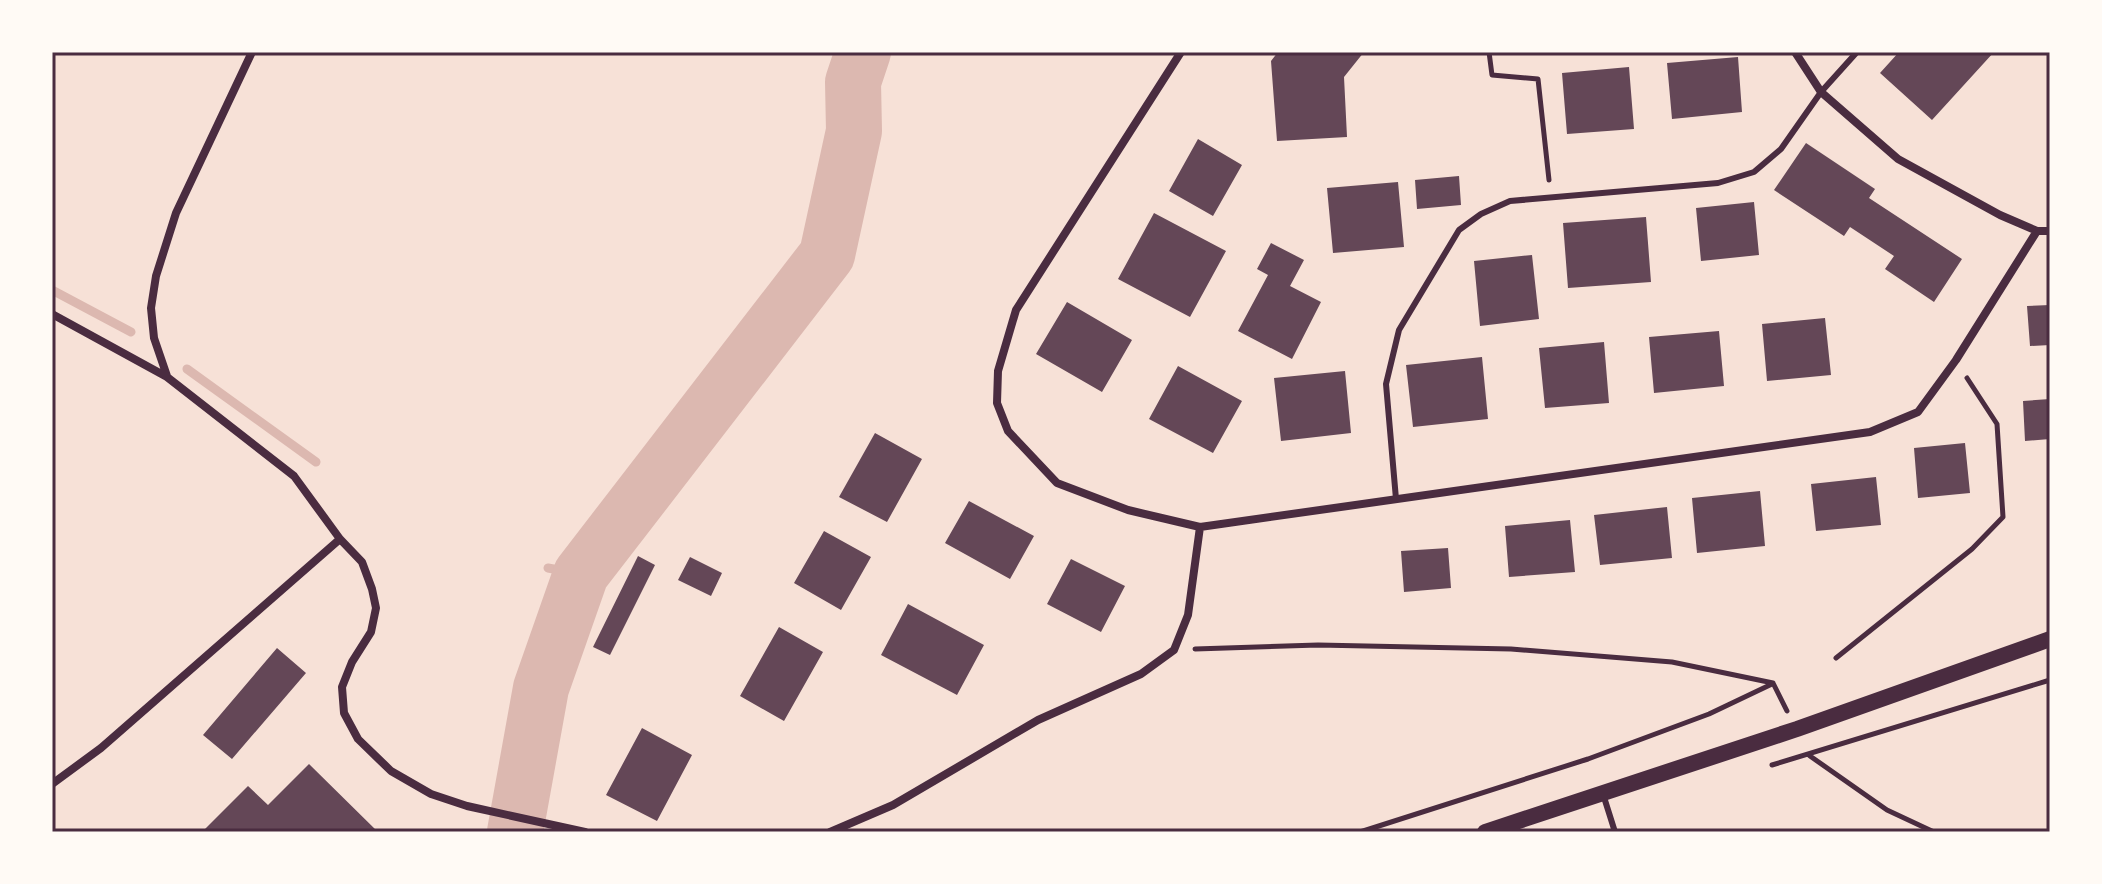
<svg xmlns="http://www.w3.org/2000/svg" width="2102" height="884" viewBox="0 0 2102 884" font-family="'Exo 2',sans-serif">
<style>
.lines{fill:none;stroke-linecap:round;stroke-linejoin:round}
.stream{stroke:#dcb8b0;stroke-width:9}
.river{stroke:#dcb8b0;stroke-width:56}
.building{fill:#644757}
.path{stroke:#4a2c40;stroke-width:5}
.service{stroke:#4a2c40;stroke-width:6}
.minor{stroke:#4a2c40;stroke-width:8}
.secondary{stroke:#4a2c40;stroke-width:16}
.neatline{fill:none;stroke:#4a2c40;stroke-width:3}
</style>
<rect width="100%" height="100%" fill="#f7e1d7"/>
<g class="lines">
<path class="stream" d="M 52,290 L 131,332
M 187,369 L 316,462
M 548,568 L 581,574"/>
<path class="river" d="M 515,832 L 541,688 L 581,574 L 827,255 L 854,131 L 853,82 L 863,52"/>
</g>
<path class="building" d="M 1278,52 L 1364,52 L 1344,77 L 1347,137 L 1277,141 L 1271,61 Z
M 1899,52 L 1994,52 L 1932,120 L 1880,73 Z
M 1738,57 L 1742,112 L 1672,119 L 1667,63 Z
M 1629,67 L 1634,129 L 1567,134 L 1562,73 Z
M 1198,139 L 1242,165 L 1213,216 L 1169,191 Z
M 1806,143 L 1875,189 L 1869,198 L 1962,259 L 1934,302 L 1885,269 L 1894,256 L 1850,227 L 1844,236 L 1774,190 Z
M 1459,176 L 1461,205 L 1417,209 L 1415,180 Z
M 1398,182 L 1404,247 L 1333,253 L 1327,188 Z
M 1754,202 L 1759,255 L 1701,261 L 1696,208 Z
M 1154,213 L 1226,251 L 1190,317 L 1118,279 Z
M 1646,217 L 1651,282 L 1568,288 L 1563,223 Z
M 1271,243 L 1304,260 L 1290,286 L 1321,302 L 1292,359 L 1238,331 L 1268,275 L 1257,269 Z
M 1532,255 L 1539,319 L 1480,326 L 1474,261 Z
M 1067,302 L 1132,340 L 1102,392 L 1036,354 Z
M 2050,305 L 2050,345 L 2030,346 L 2027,306 Z
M 1825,318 L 1831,375 L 1767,381 L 1762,324 Z
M 1719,331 L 1724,386 L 1654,393 L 1649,337 Z
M 1604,342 L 1609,403 L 1545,408 L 1539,348 Z
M 1482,357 L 1488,419 L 1413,427 L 1406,365 Z
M 1178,366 L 1242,401 L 1213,453 L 1149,419 Z
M 1345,371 L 1351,433 L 1281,441 L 1274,378 Z
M 2050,399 L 2050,439 L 2025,441 L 2023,401 Z
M 875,433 L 922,459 L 887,522 L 839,497 Z
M 1965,443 L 1970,493 L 1918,498 L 1914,448 Z
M 1876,477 L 1881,525 L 1816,531 L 1811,484 Z
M 1760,491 L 1765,546 L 1697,553 L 1692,498 Z
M 969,501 L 1034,536 L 1010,579 L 945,543 Z
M 1667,507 L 1672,558 L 1600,565 L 1594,515 Z
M 1570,520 L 1575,572 L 1509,577 L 1505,526 Z
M 824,531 L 871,557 L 841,610 L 794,583 Z
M 1448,548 L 1451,588 L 1404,592 L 1401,551 Z
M 638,556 L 655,565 L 610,655 L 593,647 Z
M 690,557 L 722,573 L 711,596 L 678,580 Z
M 1071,559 L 1125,586 L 1101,632 L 1047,604 Z
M 908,604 L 984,645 L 957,695 L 881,655 Z
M 779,627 L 823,652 L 784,721 L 740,696 Z
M 277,648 L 306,673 L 232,759 L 203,735 Z
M 642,728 L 692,755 L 657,821 L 606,795 Z
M 309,764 L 378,832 L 202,832 L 248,786 L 268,805 Z"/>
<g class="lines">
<path class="path" d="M 1489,52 L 1492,75 L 1538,79 L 1549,180
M 1195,649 L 1318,645 L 1511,649 L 1672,662 L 1773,683
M 1836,658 L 1972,549 L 2003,517 L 1997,424 L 1967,378
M 1773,683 L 1787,711
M 1810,756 L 1887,810 L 1934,832
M 1772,765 L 2050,680
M 1360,832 L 1588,759 L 1709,714 L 1772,684"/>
<path class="service" d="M 1396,499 L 1386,384 L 1399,330 L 1459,230 L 1481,214 L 1510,201 L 1718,183 L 1754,172 L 1781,149 L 1821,92 L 1857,52
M 1603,794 L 1615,832"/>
<path class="minor" d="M 1181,52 L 1016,310 L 998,371 L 997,403 L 1008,431 L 1057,483 L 1128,510 L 1200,527 L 1870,432 L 1918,412 L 1956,360 L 2037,231
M 1795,52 L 1821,92 L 1898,159 L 2000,215 L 2037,231 L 2050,231
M 52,314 L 167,377 L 294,476 L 340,539 L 362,562 L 372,589 L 376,608 L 371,632 L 352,662 L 342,687 L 344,713 L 358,739 L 391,771 L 431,794 L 467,806 L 585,832
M 167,376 L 154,338 L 151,308 L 156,276 L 176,213 L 252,52
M 52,784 L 101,748 L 340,539
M 830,832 L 893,805 L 1038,720 L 1141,674 L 1174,650 L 1188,615 L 1200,527"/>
<path class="secondary" d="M 1485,832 L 1797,729 L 2050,639"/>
</g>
<rect width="2102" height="884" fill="none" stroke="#fffaf5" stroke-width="108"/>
<rect x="54" y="54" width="1994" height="776" class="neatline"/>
</svg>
